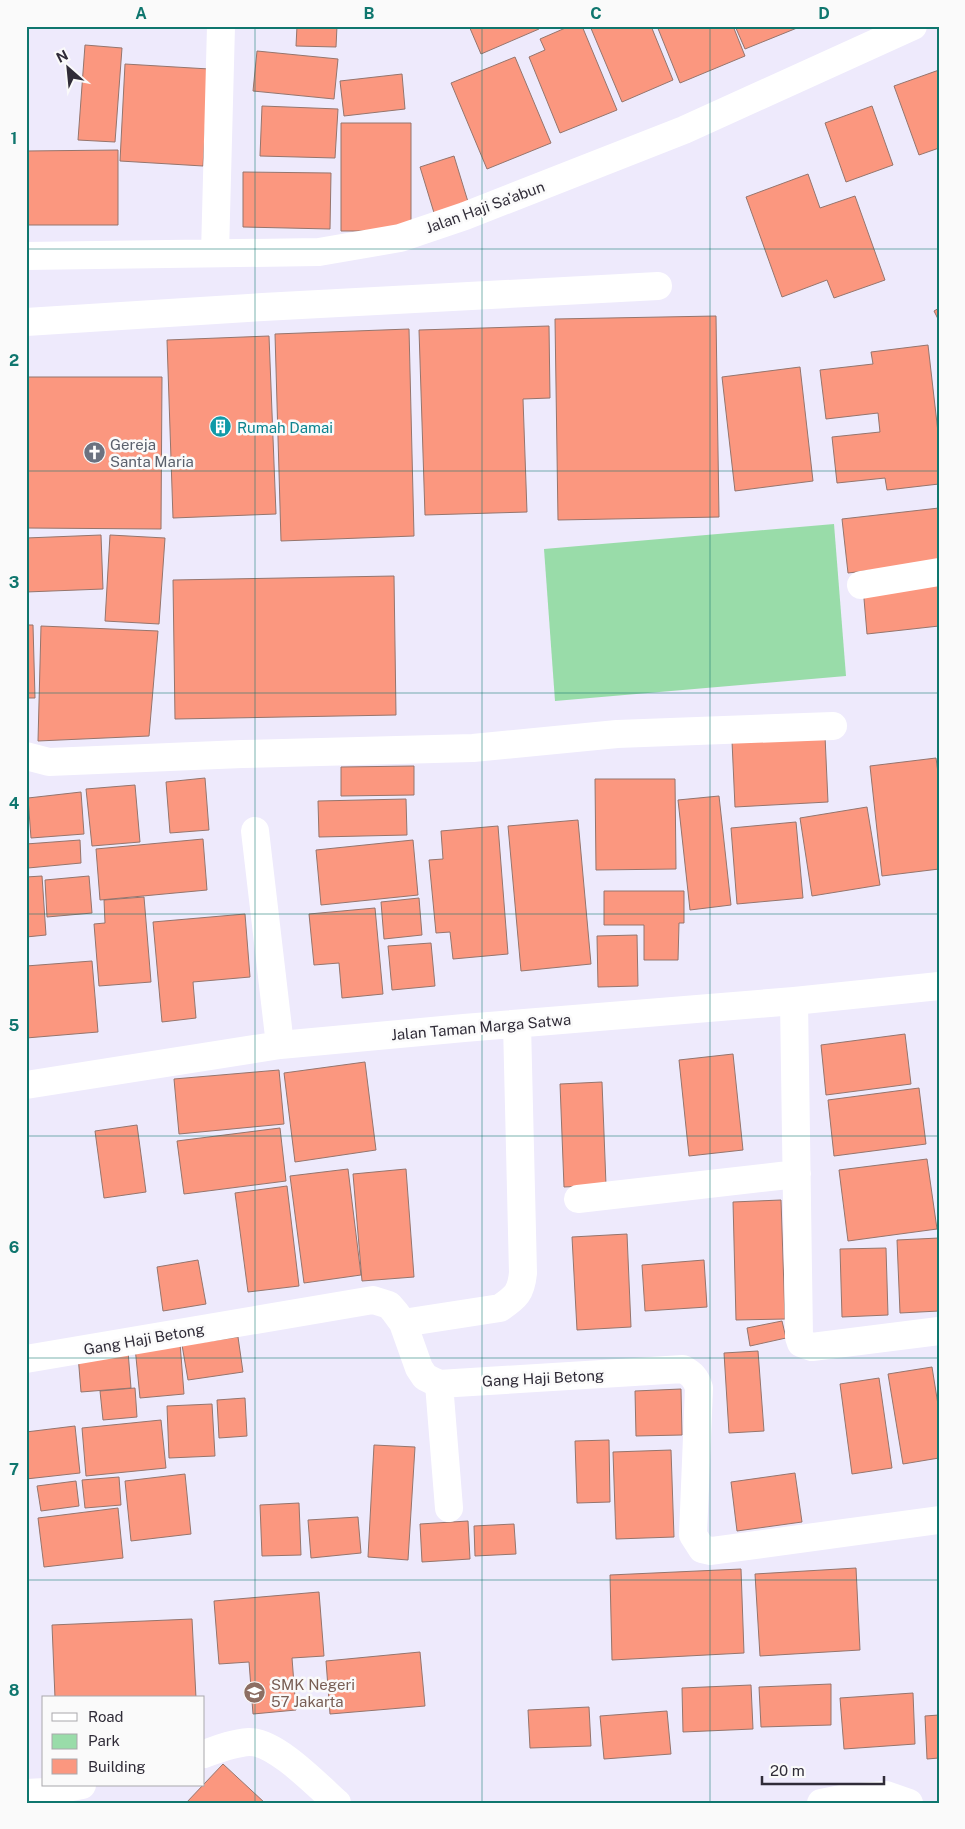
<svg xmlns="http://www.w3.org/2000/svg" width="965" height="1829" viewBox="0 0 965 1829" font-family="'Public Sans',sans-serif">
<style>
.green{fill:#99dca9}
.building{fill:#fb977f;stroke:#95756d}
.lines{fill:none;stroke-linecap:round;stroke-linejoin:round}
.minor{stroke:#fff;stroke-width:28}
.grid{fill:none;stroke:#0f766e;stroke-width:1;stroke-opacity:0.55}
.labels{text-anchor:middle;dominant-baseline:central;stroke-width:5;stroke-linejoin:round;paint-order:stroke}
.street-label{font-size:15px;fill:#302c38;stroke:#fafafa}
.culture-label{font-size:15px;fill:#0d838f;stroke:#fafafa;text-anchor:start}
.worship-label{font-size:15px;fill:#5b616d;stroke:#fafafa;text-anchor:start}
.education-label{font-size:15px;fill:#785e54;stroke:#fafafa;text-anchor:start}
.neatline{fill:none;stroke:#0f766e;stroke-width:2}
.grid-label{font-size:16px;text-anchor:middle;font-weight:bold;fill:#0f766e}
</style>
<rect width="100%" height="100%" fill="#eeeafc"/>
<path class="green" d="M 834,524 L 846,676 L 555,701 L 544,549 Z"/>
<path class="building" d="M 297,26 L 337,26 L 336,47 L 296,46 Z
M 469,26 L 538,26 L 539,29 L 481,54 Z
M 570,26 L 582,26 L 617,110 L 560,133 L 529,57 L 545,50 L 540,39 Z
M 590,26 L 651,26 L 673,80 L 622,102 Z
M 657,26 L 733,26 L 745,56 L 680,83 Z
M 735,26 L 796,26 L 797,28 L 745,49 Z
M 85,45 L 122,48 L 115,142 L 78,140 Z
M 257,51 L 338,59 L 334,99 L 253,91 Z
M 515,57 L 551,143 L 487,169 L 451,83 Z
M 125,64 L 209,69 L 203,166 L 120,161 Z
M 939,70 L 939,148 L 919,155 L 894,86 Z
M 402,74 L 405,109 L 344,116 L 340,81 Z
M 262,106 L 338,109 L 335,158 L 260,156 Z
M 872,106 L 893,165 L 846,182 L 825,123 Z
M 341,123 L 411,123 L 411,231 L 341,231 Z
M 118,150 L 118,225 L 26,225 L 26,151 Z
M 454,156 L 469,205 L 435,216 L 420,167 Z
M 243,172 L 331,173 L 330,229 L 243,227 Z
M 808,174 L 820,208 L 855,196 L 885,280 L 834,298 L 827,280 L 782,297 L 746,197 Z
M 939,308 L 939,321 L 934,311 Z
M 716,316 L 719,517 L 558,520 L 555,319 Z
M 549,326 L 550,398 L 523,399 L 527,512 L 425,515 L 419,330 Z
M 409,329 L 414,536 L 281,541 L 275,334 Z
M 269,336 L 276,514 L 173,518 L 167,340 Z
M 928,345 L 939,441 L 939,484 L 887,490 L 885,478 L 837,483 L 832,437 L 880,432 L 878,413 L 826,419 L 820,370 L 873,364 L 871,352 Z
M 800,367 L 813,481 L 735,491 L 722,377 Z
M 26,377 L 162,377 L 161,529 L 26,528 Z
M 939,508 L 939,562 L 848,573 L 842,519 Z
M 101,535 L 103,589 L 26,592 L 26,538 Z
M 110,535 L 165,538 L 159,624 L 105,621 Z
M 394,576 L 396,715 L 175,719 L 173,580 Z
M 939,579 L 939,626 L 867,634 L 863,587 Z
M 26,625 L 33,625 L 35,698 L 26,698 Z
M 41,626 L 158,631 L 149,736 L 38,741 Z
M 825,736 L 828,802 L 735,807 L 732,741 Z
M 936,758 L 939,780 L 939,869 L 882,876 L 870,766 Z
M 414,766 L 414,795 L 341,796 L 341,767 Z
M 205,778 L 209,830 L 170,833 L 166,782 Z
M 595,779 L 675,779 L 676,869 L 596,870 Z
M 135,785 L 140,842 L 92,846 L 86,789 Z
M 81,792 L 84,834 L 31,838 L 28,798 Z
M 719,796 L 731,905 L 690,910 L 678,800 Z
M 406,799 L 407,835 L 319,837 L 318,801 Z
M 867,807 L 880,885 L 812,896 L 800,818 Z
M 578,820 L 591,964 L 521,971 L 508,826 Z
M 796,822 L 803,898 L 737,904 L 731,828 Z
M 498,826 L 508,954 L 453,959 L 450,932 L 436,933 L 429,860 L 443,859 L 441,831 Z
M 203,839 L 207,890 L 100,900 L 96,849 Z
M 80,840 L 81,863 L 28,868 L 26,844 Z
M 413,840 L 418,895 L 321,905 L 316,850 Z
M 42,876 L 46,935 L 26,937 L 26,877 Z
M 89,876 L 92,913 L 47,917 L 45,880 Z
M 604,891 L 684,891 L 684,923 L 679,923 L 678,960 L 644,960 L 644,925 L 604,925 Z
M 144,897 L 151,982 L 99,986 L 94,924 L 105,923 L 104,900 Z
M 419,898 L 422,935 L 384,939 L 381,902 Z
M 375,908 L 383,994 L 342,998 L 339,963 L 314,965 L 309,914 Z
M 245,914 L 250,977 L 193,982 L 196,1018 L 162,1022 L 153,922 Z
M 637,935 L 638,986 L 598,987 L 597,936 Z
M 431,943 L 435,986 L 392,990 L 388,946 Z
M 92,961 L 98,1032 L 26,1038 L 26,966 Z
M 905,1034 L 911,1084 L 826,1095 L 821,1045 Z
M 733,1054 L 743,1150 L 689,1156 L 679,1060 Z
M 365,1062 L 376,1150 L 295,1162 L 284,1073 Z
M 279,1070 L 284,1124 L 179,1134 L 174,1079 Z
M 602,1082 L 606,1185 L 564,1187 L 560,1084 Z
M 919,1088 L 926,1144 L 834,1156 L 828,1100 Z
M 137,1125 L 146,1192 L 104,1198 L 95,1131 Z
M 280,1128 L 286,1181 L 184,1194 L 177,1141 Z
M 927,1159 L 937,1229 L 848,1241 L 839,1170 Z
M 348,1169 L 361,1275 L 304,1283 L 290,1176 Z
M 406,1169 L 414,1277 L 362,1281 L 353,1174 Z
M 287,1186 L 299,1286 L 248,1292 L 235,1193 Z
M 781,1200 L 785,1319 L 736,1320 L 733,1202 Z
M 627,1234 L 631,1327 L 577,1330 L 572,1237 Z
M 939,1238 L 939,1311 L 900,1313 L 897,1240 Z
M 886,1248 L 888,1315 L 842,1317 L 840,1249 Z
M 198,1260 L 206,1304 L 163,1311 L 157,1267 Z
M 704,1260 L 707,1307 L 645,1311 L 642,1265 Z
M 782,1321 L 786,1338 L 750,1346 L 747,1328 Z
M 238,1337 L 243,1372 L 188,1380 L 182,1345 Z
M 180,1343 L 184,1394 L 140,1398 L 135,1347 Z
M 128,1351 L 131,1388 L 81,1392 L 78,1355 Z
M 758,1351 L 764,1431 L 729,1433 L 724,1353 Z
M 932,1367 L 939,1411 L 939,1458 L 903,1464 L 888,1374 Z
M 879,1378 L 892,1468 L 852,1474 L 840,1384 Z
M 135,1388 L 137,1417 L 103,1420 L 100,1391 Z
M 681,1389 L 682,1435 L 636,1436 L 635,1391 Z
M 245,1398 L 247,1436 L 219,1438 L 217,1400 Z
M 212,1404 L 215,1456 L 169,1458 L 167,1406 Z
M 161,1420 L 166,1468 L 86,1476 L 82,1428 Z
M 75,1426 L 80,1473 L 26,1479 L 26,1432 Z
M 609,1440 L 610,1502 L 577,1503 L 575,1441 Z
M 374,1445 L 415,1447 L 408,1560 L 368,1557 Z
M 671,1450 L 674,1537 L 616,1539 L 613,1452 Z
M 795,1473 L 802,1522 L 737,1531 L 731,1482 Z
M 185,1474 L 191,1534 L 131,1541 L 125,1481 Z
M 119,1477 L 121,1505 L 85,1508 L 82,1480 Z
M 76,1481 L 79,1506 L 41,1511 L 37,1486 Z
M 299,1503 L 301,1555 L 262,1556 L 260,1505 Z
M 118,1508 L 123,1558 L 44,1567 L 38,1518 Z
M 358,1517 L 361,1553 L 311,1558 L 308,1520 Z
M 468,1521 L 470,1559 L 422,1562 L 420,1524 Z
M 514,1524 L 516,1554 L 475,1556 L 474,1526 Z
M 856,1568 L 860,1650 L 760,1656 L 755,1574 Z
M 741,1569 L 744,1653 L 612,1660 L 610,1575 Z
M 319,1592 L 324,1656 L 292,1658 L 296,1710 L 253,1714 L 249,1662 L 219,1664 L 214,1601 Z
M 192,1619 L 196,1698 L 55,1698 L 52,1625 Z
M 420,1652 L 425,1706 L 330,1714 L 326,1661 Z
M 831,1684 L 831,1725 L 761,1727 L 759,1687 Z
M 751,1685 L 753,1729 L 683,1732 L 682,1688 Z
M 913,1693 L 915,1744 L 844,1749 L 840,1698 Z
M 589,1707 L 591,1746 L 530,1748 L 528,1710 Z
M 667,1711 L 671,1754 L 604,1759 L 600,1716 Z
M 939,1715 L 939,1758 L 927,1759 L 925,1716 Z
M 223,1764 L 265,1803 L 186,1803 Z"/>
<g class="lines">
<path class="minor" d="M 215,253 L 221,26
M 26,256 L 319,252 L 400,238 L 465,216 L 684,130 L 913,26
M 26,322 L 263,307 L 658,286
M 861,585 L 939,572
M 26,756 L 49,762 L 242,754 L 473,748 L 617,734 L 833,726
M 255,831 L 280,1045
M 794,1001 L 799,1337 L 801,1343 L 812,1347 L 939,1331
M 26,1085 L 280,1045 L 464,1028 L 794,1001 L 939,986
M 578,1199 L 797,1174
M 403,1323 L 500,1308 C 516,1297 521,1293 523,1273 L 517,1024
M 26,1359 L 373,1300 L 389,1305 L 395,1312 L 403,1323 L 419,1368 L 425,1377 L 439,1384 L 683,1369 C 692,1374 696,1378 699,1388 L 693,1535 L 702,1549 L 711,1551 L 939,1520
M 439,1384 L 449,1508
M 204,1754 C 218,1749 233,1743 249,1742 C 275,1741 317,1785 337,1803
M 26,1793 L 46,1792 L 82,1785
M 821,1803 L 846,1798 L 886,1795 L 909,1803"/>
</g>
<path class="grid" d="M 255,26 L 255,1803M 482,26 L 482,1803M 710,26 L 710,1803M 26,249 L 939,249M 26,471 L 939,471M 26,693 L 939,693M 26,914 L 939,914M 26,1136 L 939,1136M 26,1358 L 939,1358M 26,1580 L 939,1580"/>
<defs>
<symbol id="building-disc" viewBox="-11 -11 22 22"><circle r="9.5" fill="#0f9aa8" stroke="#fafafa"/><path d="M-4-6H4V6H1V3H-1V6H-4ZM-2.5-4.3h1.7v1.8h-1.7ZM.8-4.3h1.7v1.8H.8ZM-2.5-1h1.7V.8h-1.7ZM.8-1h1.7V.8H.8Z" fill="#fff"/></symbol>
<symbol id="church-disc" viewBox="-11 -11 22 22"><circle r="9.5" fill="#6b7280" stroke="#fafafa"/><path d="M-1.2-6h2.4v3.5h3.3v2.4h-3.3V6h-2.4V-.1h-3.3v-2.4h3.3Z" fill="#fff"/></symbol>
<symbol id="school-disc" viewBox="-11 -11 22 22"><circle r="9.5" fill="#8d6e63" stroke="#fafafa"/><path d="M0-5L7-2L0 1L-7-2ZM-4 1L0 2.5L4 1V4Q0 6-4 4Z" fill="#fff"/></symbol>
</defs>
<g fill-rule="evenodd">
<use href="#building-disc" x="208" y="414" width="25" height="25"/>
<use href="#church-disc" x="82" y="440" width="25" height="25"/>
<use href="#school-disc" x="242" y="1680" width="25" height="25"/>
</g>
<g class="labels">
<g class="street-label">
<text transform="translate(485 207) rotate(-20)">Jalan Haji Sa'abun</text>
<text transform="translate(481 1027) rotate(-5)">Jalan Taman Marga Satwa</text>
<text transform="translate(144 1339) rotate(-10)">Gang Haji Betong</text>
<text transform="translate(543 1378) rotate(-3)">Gang Haji Betong</text>
</g>
<g class="culture-label">
<text x="237" y="427">Rumah Damai</text>
</g>
<g class="worship-label">
<text x="110" y="444">Gereja<tspan x="110" dy="17">Santa Maria</tspan></text>
</g>
<g class="education-label">
<text x="271" y="1684">SMK Negeri<tspan x="271" dy="17">57 Jakarta</tspan></text>
</g>
</g>
<rect width="965" height="1829" fill="none" stroke="#fafafa" stroke-width="55"/>
<rect x="42" y="1696" width="162" height="90" fill="#fafafa" stroke="#a9a8ac"/>
<rect x="52" y="1713" width="25" height="8" fill="#ffffff" stroke="#a9a8ac"/>
<text x="88" y="1722" font-size="15" fill="#302c38">Road</text>
<rect x="52" y="1734" width="25" height="15" fill="#99dca9" stroke="#a9a8ac"/>
<text x="88" y="1746" font-size="15" fill="#302c38">Park</text>
<rect x="52" y="1759" width="25" height="15" fill="#fb977f" stroke="#a9a8ac"/>
<text x="88" y="1772" font-size="15" fill="#302c38">Building</text>
<g transform="translate(68 68) rotate(333)" stroke="#fafafa" stroke-width="4" paint-order="stroke">
<path d="M0-4L9 19L0 12L-9 19Z" fill="#302c38"/>
<text y="-8" font-size="14" font-weight="bold" text-anchor="middle" fill="#302c38">N</text>
</g>
<path d="M762 1776v8h122v-8" fill="none" stroke="#302c38" stroke-width="2.5"/>
<text x="770" y="1776" font-size="15" fill="#302c38" stroke="#fafafa" stroke-width="4" paint-order="stroke">20 m</text>
<rect x="28" y="28" width="910" height="1774" class="neatline"/>
<g class="grid-label">
<text x="141" y="19">A</text>
<text x="369" y="19">B</text>
<text x="596" y="19">C</text>
<text x="824" y="19">D</text>
<text x="14" y="144">1</text>
<text x="14" y="366">2</text>
<text x="14" y="588">3</text>
<text x="14" y="809">4</text>
<text x="14" y="1031">5</text>
<text x="14" y="1253">6</text>
<text x="14" y="1475">7</text>
<text x="14" y="1696">8</text>
</g>
</svg>
